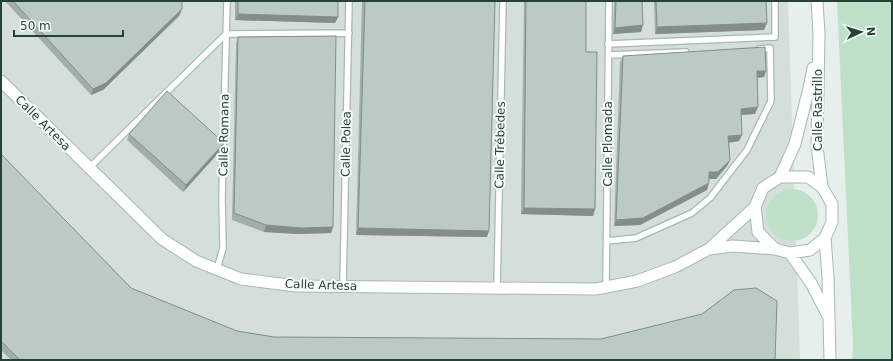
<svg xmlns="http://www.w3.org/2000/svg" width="893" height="361" viewBox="0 0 893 361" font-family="'DejaVu Sans',sans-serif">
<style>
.built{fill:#d4dfda}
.green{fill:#bfe0c8}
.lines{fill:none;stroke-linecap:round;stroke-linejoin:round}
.lane-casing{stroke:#a8b8b2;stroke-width:8}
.street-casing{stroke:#a8b8b2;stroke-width:13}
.lane{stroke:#fff;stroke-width:5.5}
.street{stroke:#fff;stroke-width:11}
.wall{fill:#a1aea9}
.shaded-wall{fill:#838d89}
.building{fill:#bbcac4;stroke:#838d89}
.labels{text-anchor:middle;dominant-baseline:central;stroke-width:4;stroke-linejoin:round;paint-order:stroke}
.street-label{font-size:12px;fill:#24423a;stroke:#f7fbf9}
</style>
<rect width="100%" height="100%" fill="#e6efeb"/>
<path class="built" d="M 1,1 L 788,1 L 800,360 L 1,360 Z"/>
<path class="green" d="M 837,1 L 892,1 L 892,360 L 852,360 L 853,345 Z
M766 215a26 26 0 1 1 52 0a26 26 0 1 1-52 0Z"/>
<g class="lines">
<defs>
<path id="lane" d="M 608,44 L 775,37 L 775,1
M 609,55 L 686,52
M 89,168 L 226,34 L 349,33
M 607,241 L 636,238 L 692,213 L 710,198 L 747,150 L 771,101 L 770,48 L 759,49
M 217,269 L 223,248 L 222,198 L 227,1
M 343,286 L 349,1
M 606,287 L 609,1
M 497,288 L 503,1"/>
<path id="street" d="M 817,1 L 819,34 L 817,146 L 822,187
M 1,81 L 162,239 L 196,261 L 241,279 L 296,286 L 596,289 L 637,281 L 675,267 L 709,249 L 755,207 L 763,188 L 780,177 L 808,177 L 822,187 L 832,204 L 832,222 L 825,238 L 810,250 L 790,253 L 775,249 L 758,232 L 755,207
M 780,177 L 795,144 L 809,88 L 813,68
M 825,238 L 828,277 L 830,360
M 709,249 L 733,246 L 775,249
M 790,253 L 811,283 L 827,314"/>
</defs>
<use href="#lane" class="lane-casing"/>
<use href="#street" class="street-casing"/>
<use href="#lane" class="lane"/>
<use href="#street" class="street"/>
</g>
<path class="wall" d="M 5,1 L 182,1 L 182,9 L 179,16 L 103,90 L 91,95 Z
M 235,1 L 338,1 L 338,17 L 335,23 L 235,20 Z
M 362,1 L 495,1 L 487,237 L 356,235 Z
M 524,1 L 586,1 L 586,52 L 595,209 L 593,216 L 521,214 Z
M 614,1 L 642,1 L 641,32 L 613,34 Z
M 654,1 L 766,1 L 764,30 L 655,34 Z
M 238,37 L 333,227 L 331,233 L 298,234 L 264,232 L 232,220 L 236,44 Z
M 623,56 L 766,71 L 764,77 L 757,78 L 755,114 L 741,115 L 739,141 L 729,143 L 730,160 L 727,166 L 716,179 L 709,179 L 707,190 L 640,225 L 614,226 L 620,62 Z
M 129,134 L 224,143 L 222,149 L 183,192 L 127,140 Z
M 1,154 L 131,288 L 237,331 L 274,337 L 775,360 L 11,360 L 1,350 Z"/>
<path class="shaded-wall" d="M 182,9 L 179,16 L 103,90 L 91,95 L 93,89 Z
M 238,14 L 338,17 L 335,23 L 235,20 Z
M 767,23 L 764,30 L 655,34 L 657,27 Z
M 643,25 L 641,32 L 613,34 L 615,28 Z
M 757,71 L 766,71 L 764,77 L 754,78 Z
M 758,107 L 755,114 L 738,115 L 741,109 Z
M 742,135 L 739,141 L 726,143 L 728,136 Z
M 224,143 L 222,149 L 183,192 L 186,185 Z
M 730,160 L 727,166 L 716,179 L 706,179 L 709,172 Z
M 709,183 L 707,190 L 640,225 L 614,226 L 616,220 Z
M 524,208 L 595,209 L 593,216 L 521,214 Z
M 266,225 L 333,227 L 331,233 L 298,234 L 264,232 Z
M 358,228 L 489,231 L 487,237 L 356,235 Z"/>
<path class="building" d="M 13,1 L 182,1 L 182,9 L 106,83 L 93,89 Z
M 238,1 L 338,1 L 338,17 L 238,14 Z
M 365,1 L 495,1 L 489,231 L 358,228 Z
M 526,1 L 586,1 L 586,52 L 597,52 L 595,209 L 524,208 Z
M 616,1 L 642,1 L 643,25 L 615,28 Z
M 656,1 L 766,1 L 767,23 L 657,27 Z
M 336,36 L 333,227 L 301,228 L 266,225 L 234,213 L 238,37 Z
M 765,47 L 766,71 L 757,71 L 758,107 L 741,109 L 742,135 L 728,136 L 730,160 L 718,172 L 709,172 L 709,183 L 643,218 L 616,220 L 623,56 Z
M 167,91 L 224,143 L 186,185 L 129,134 Z
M 1,154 L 131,288 L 237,331 L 274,337 L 601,339 L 702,314 L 734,290 L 756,288 L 777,301 L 775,360 L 20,360 L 1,341 Z"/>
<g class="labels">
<g class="street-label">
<text transform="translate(818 110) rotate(-90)">Calle Rastrillo</text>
<text transform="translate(43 123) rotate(45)">Calle Artesa</text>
<text transform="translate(224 135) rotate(-89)">Calle Romana</text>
<text transform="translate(346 144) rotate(-89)">Calle Polea</text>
<text transform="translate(608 144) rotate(-90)">Calle Plomada</text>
<text transform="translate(500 145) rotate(-89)">Calle Trébedes</text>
<text transform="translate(321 285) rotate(2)">Calle Artesa</text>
</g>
</g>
<rect width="893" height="361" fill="none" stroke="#24423a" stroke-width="4"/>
<g transform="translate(861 32) rotate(86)" stroke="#f7fbf9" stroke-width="3" paint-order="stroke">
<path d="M0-3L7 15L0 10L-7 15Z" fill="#24423a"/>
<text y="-6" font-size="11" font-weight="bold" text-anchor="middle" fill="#24423a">N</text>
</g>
<path d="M14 30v6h109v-6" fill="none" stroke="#24423a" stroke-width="2"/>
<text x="20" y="30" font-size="12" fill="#24423a" stroke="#f7fbf9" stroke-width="3" paint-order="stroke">50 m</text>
</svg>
